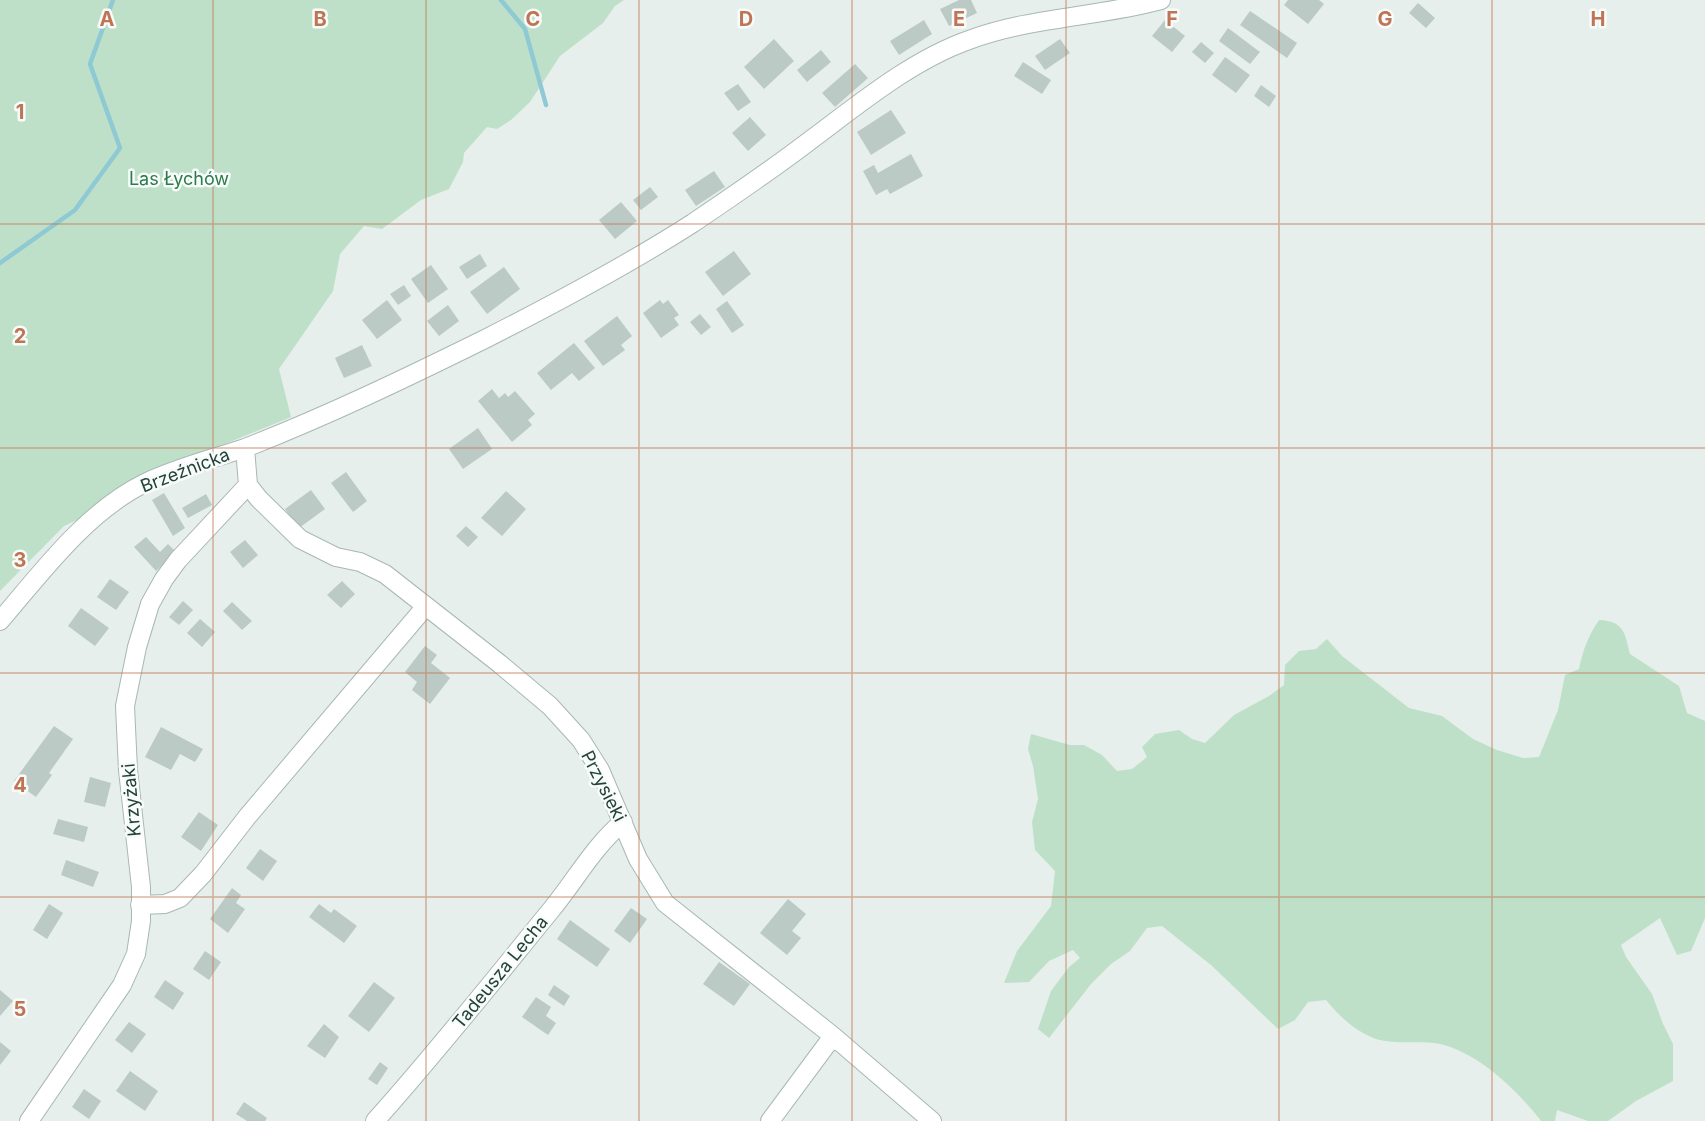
<svg xmlns="http://www.w3.org/2000/svg" width="1705" height="1121" viewBox="0 0 1705 1121" font-family="Inter,sans-serif">
<style>
.green{fill:#bfe0c8}
.lines{fill:none;stroke-linecap:round;stroke-linejoin:round}
.stream{stroke:#8ec9d4;stroke-width:4.5}
.building{fill:#bbcac4}
.minor-casing{stroke:#a8b8b2;stroke-width:20}
.minor{stroke:#fff;stroke-width:18}
.grid{fill:none;stroke:#c07456;stroke-width:1.5;stroke-opacity:0.55}
.labels{text-anchor:middle;dominant-baseline:central;stroke-width:5;stroke-linejoin:round;paint-order:stroke}
.park-label{font-size:18px;fill:#2d7a4b;stroke:#f7fbf9}
.street-label{font-size:18px;fill:#24423a;stroke:#f7fbf9}
.grid-label{font-size:20px;text-anchor:middle;font-weight:bold;fill:#c07456;stroke:#f7fbf9;stroke-width:5;stroke-linejoin:round;paint-order:stroke}
</style>
<rect width="100%" height="100%" fill="#e6efeb"/>
<path class="green" d="M 0,0 L 624,0 L 615,6 L 603,23 L 560,56 L 530,102 L 511,120 L 497,129 L 487,127 L 464,153 L 463,162 L 449,189 L 421,200 L 382,229 L 364,226 L 340,254 L 333,291 L 279,369 L 291,417 L 142,478 L 92,513 L 64,526 L 0,591 Z
M 1599,620 C 1624,621 1625,633 1630,654 L 1679,686 L 1687,713 L 1705,721 L 1705,918 L 1691,951 L 1677,955 L 1660,918 L 1621,945 L 1626,957 L 1652,994 L 1663,1024 L 1673,1044 L 1673,1081 L 1636,1101 L 1608,1121 L 1588,1121 L 1557,1110 L 1555,1121 L 1541,1121 C 1518,1091 1479,1053 1440,1044 C 1420,1040 1396,1045 1376,1039 C 1356,1032 1339,1016 1326,1000 L 1308,1002 L 1295,1020 L 1278,1029 L 1211,965 L 1162,926 L 1147,928 L 1130,951 L 1111,964 L 1091,984 L 1049,1038 L 1038,1029 L 1051,991 L 1069,967 L 1080,958 L 1073,950 L 1049,961 L 1029,982 L 1004,983 L 1017,951 L 1051,906 L 1055,871 L 1035,850 L 1032,822 L 1038,799 L 1033,766 L 1028,749 L 1031,734 L 1070,745 L 1084,745 L 1102,755 L 1117,771 L 1132,769 L 1147,757 L 1142,747 L 1155,734 L 1179,730 L 1192,739 L 1205,743 L 1234,715 L 1269,696 L 1284,685 L 1285,665 L 1299,651 L 1316,649 L 1327,639 L 1342,656 L 1409,708 L 1442,716 L 1473,739 L 1497,750 L 1523,758 L 1539,757 L 1558,710 L 1565,675 L 1579,669 C 1583,650 1588,636 1599,620 Z"/>
<g class="lines">
<path class="stream" d="M 501,0 L 525,29 L 546,105
M 0,263 L 75,210 L 120,148 L 90,64 L 113,0"/>
</g>
<path class="building" d="M 959,0 L 971,0 L 977,13 L 949,26 L 940,9 Z
M 1288,0 L 1319,0 L 1324,4 L 1308,24 L 1284,5 Z
M 1418,3 L 1435,18 L 1426,28 L 1409,13 Z
M 1250,11 L 1297,43 L 1287,58 L 1240,25 Z
M 924,20 L 932,34 L 899,55 L 890,41 Z
M 1165,20 L 1185,36 L 1172,52 L 1152,36 Z
M 1228,28 L 1260,52 L 1250,64 L 1219,41 Z
M 774,39 L 794,61 L 764,89 L 744,67 Z
M 1060,39 L 1070,53 L 1045,70 L 1035,56 Z
M 1201,42 L 1214,53 L 1205,63 L 1192,52 Z
M 821,50 L 831,62 L 807,82 L 797,70 Z
M 1225,57 L 1250,75 L 1236,93 L 1212,75 Z
M 1023,62 L 1051,80 L 1042,94 L 1014,76 Z
M 855,64 L 868,78 L 835,107 L 822,93 Z
M 738,84 L 751,102 L 738,111 L 724,93 Z
M 1261,85 L 1276,96 L 1269,107 L 1254,96 Z
M 891,110 L 906,133 L 871,155 L 857,132 Z
M 750,117 L 766,135 L 748,151 L 732,133 Z
M 911,154 L 923,176 L 890,194 L 887,189 L 876,195 L 863,171 L 874,165 L 878,173 Z
M 714,171 L 725,187 L 696,206 L 685,190 Z
M 650,187 L 658,197 L 641,210 L 633,200 Z
M 621,202 L 637,221 L 615,239 L 599,220 Z
M 734,251 L 751,274 L 723,296 L 705,272 Z
M 480,254 L 487,266 L 467,279 L 459,267 Z
M 431,265 L 448,289 L 428,303 L 411,279 Z
M 504,267 L 520,289 L 487,314 L 470,292 Z
M 404,285 L 411,296 L 398,305 L 390,294 Z
M 387,300 L 402,320 L 377,339 L 362,320 Z
M 660,300 L 663,304 L 668,300 L 679,315 L 674,318 L 679,325 L 661,338 L 643,313 Z
M 727,301 L 744,325 L 732,333 L 716,309 Z
M 448,305 L 459,321 L 439,336 L 427,321 Z
M 700,314 L 711,327 L 701,335 L 690,322 Z
M 617,316 L 632,336 L 621,345 L 625,350 L 603,366 L 584,341 Z
M 574,343 L 595,368 L 579,381 L 572,373 L 551,390 L 537,373 Z
M 362,345 L 372,366 L 344,378 L 335,358 Z
M 492,389 L 499,398 L 505,393 L 508,397 L 515,391 L 535,414 L 528,420 L 532,425 L 512,442 L 478,401 Z
M 478,428 L 492,449 L 463,469 L 449,449 Z
M 346,472 L 367,501 L 353,512 L 331,483 Z
M 311,490 L 325,509 L 299,528 L 285,509 Z
M 506,491 L 526,509 L 502,536 L 481,518 Z
M 164,493 L 185,528 L 173,536 L 152,500 Z
M 206,494 L 212,505 L 188,518 L 182,508 Z
M 466,526 L 478,537 L 468,547 L 456,536 Z
M 146,537 L 160,552 L 168,544 L 176,552 L 156,571 L 134,547 Z
M 245,540 L 258,555 L 243,568 L 230,552 Z
M 110,579 L 129,592 L 116,610 L 97,597 Z
M 342,581 L 355,594 L 341,608 L 327,595 Z
M 183,601 L 193,610 L 179,625 L 169,617 Z
M 232,602 L 252,621 L 242,630 L 223,611 Z
M 81,608 L 109,628 L 95,646 L 68,626 Z
M 200,619 L 215,632 L 202,647 L 187,633 Z
M 425,646 L 437,655 L 431,663 L 450,678 L 430,704 L 412,690 L 417,682 L 405,672 Z
M 54,726 L 73,739 L 49,773 L 52,775 L 36,797 L 14,781 Z
M 161,727 L 203,749 L 195,762 L 180,754 L 171,770 L 145,757 Z
M 90,777 L 111,783 L 105,807 L 84,802 Z
M 199,812 L 218,825 L 201,851 L 181,837 Z
M 58,819 L 88,827 L 84,842 L 53,834 Z
M 260,849 L 277,861 L 263,881 L 246,868 Z
M 66,860 L 99,872 L 93,887 L 61,875 Z
M 232,888 L 241,895 L 236,903 L 245,909 L 228,933 L 210,919 Z
M 788,899 L 806,914 L 792,931 L 801,938 L 787,955 L 760,933 Z
M 49,904 L 63,913 L 47,939 L 33,930 Z
M 319,904 L 331,913 L 334,909 L 357,926 L 344,943 L 309,917 Z
M 631,908 L 647,919 L 630,943 L 614,931 Z
M 570,920 L 610,949 L 597,967 L 557,939 Z
M 205,951 L 221,962 L 209,980 L 193,969 Z
M 719,962 L 750,984 L 734,1006 L 703,984 Z
M 165,980 L 184,993 L 173,1010 L 154,997 Z
M 374,982 L 395,998 L 369,1032 L 348,1016 Z
M 554,985 L 570,996 L 564,1006 L 548,995 Z
M 0,990 L 13,1001 L 0,1016 Z
M 536,997 L 551,1007 L 546,1016 L 556,1023 L 548,1035 L 522,1017 Z
M 129,1022 L 146,1034 L 132,1053 L 115,1040 Z
M 324,1024 L 339,1037 L 325,1058 L 307,1046 Z
M 0,1042 L 11,1051 L 0,1065 Z
M 380,1062 L 388,1068 L 377,1085 L 368,1079 Z
M 130,1071 L 158,1091 L 145,1111 L 116,1091 Z
M 84,1089 L 101,1101 L 89,1119 L 72,1107 Z
M 244,1102 L 267,1118 L 265,1121 L 247,1121 L 236,1114 Z"/>
<g class="lines">
<defs>
<path id="minor" d="M 248,485 L 245,448 C 327,416 406,378 485,339 C 556,303 626,266 693,223 C 733,196 773,169 812,139 C 859,104 912,60 969,40 C 1031,17 1098,17 1161,0
M 248,485 L 259,499 L 300,539 L 336,557 L 360,562 L 385,574 L 500,664 L 550,706 L 581,740 L 600,770 L 638,859 L 665,903 L 833,1036 L 932,1121
M 0,621 C 41,573 87,511 145,483 C 176,468 212,459 245,448
M 140,905 L 165,904 L 180,898 L 203,874 L 247,817 L 426,606
M 29,1121 L 122,985 L 136,954 L 141,921 L 141,887 L 128,770 L 125,706 L 137,647 L 150,604 L 164,579 L 178,560 L 248,485
M 375,1121 C 436,1053 493,981 551,910 C 575,881 594,846 623,822
M 770,1121 L 833,1036"/>
</defs>
<use href="#minor" class="minor-casing"/>
<use href="#minor" class="minor"/>
</g>
<path class="grid" d="M 213,0 L 213,1121M 426,0 L 426,1121M 639,0 L 639,1121M 852,0 L 852,1121M 1066,0 L 1066,1121M 1279,0 L 1279,1121M 1492,0 L 1492,1121M 0,224 L 1705,224M 0,448 L 1705,448M 0,673 L 1705,673M 0,897 L 1705,897"/>
<g class="labels">
<g class="park-label">
<text x="179" y="178">Las Łychów</text>
</g>
<g class="street-label">
<text transform="translate(185 470) rotate(-21)">Brzeźnicka</text>
<text transform="translate(604 786) rotate(63)">Przysieki</text>
<text transform="translate(131 800) rotate(-95)">Krzyżaki</text>
<text transform="translate(500 972) rotate(-51)">Tadeusza Lecha</text>
</g>
</g>
<g class="grid-label">
<text x="107" y="26">A</text>
<text x="320" y="26">B</text>
<text x="533" y="26">C</text>
<text x="746" y="26">D</text>
<text x="959" y="26">E</text>
<text x="1172" y="26">F</text>
<text x="1385" y="26">G</text>
<text x="1598" y="26">H</text>
<text x="20" y="119">1</text>
<text x="20" y="343">2</text>
<text x="20" y="567">3</text>
<text x="20" y="792">4</text>
<text x="20" y="1016">5</text>
</g>
</svg>
